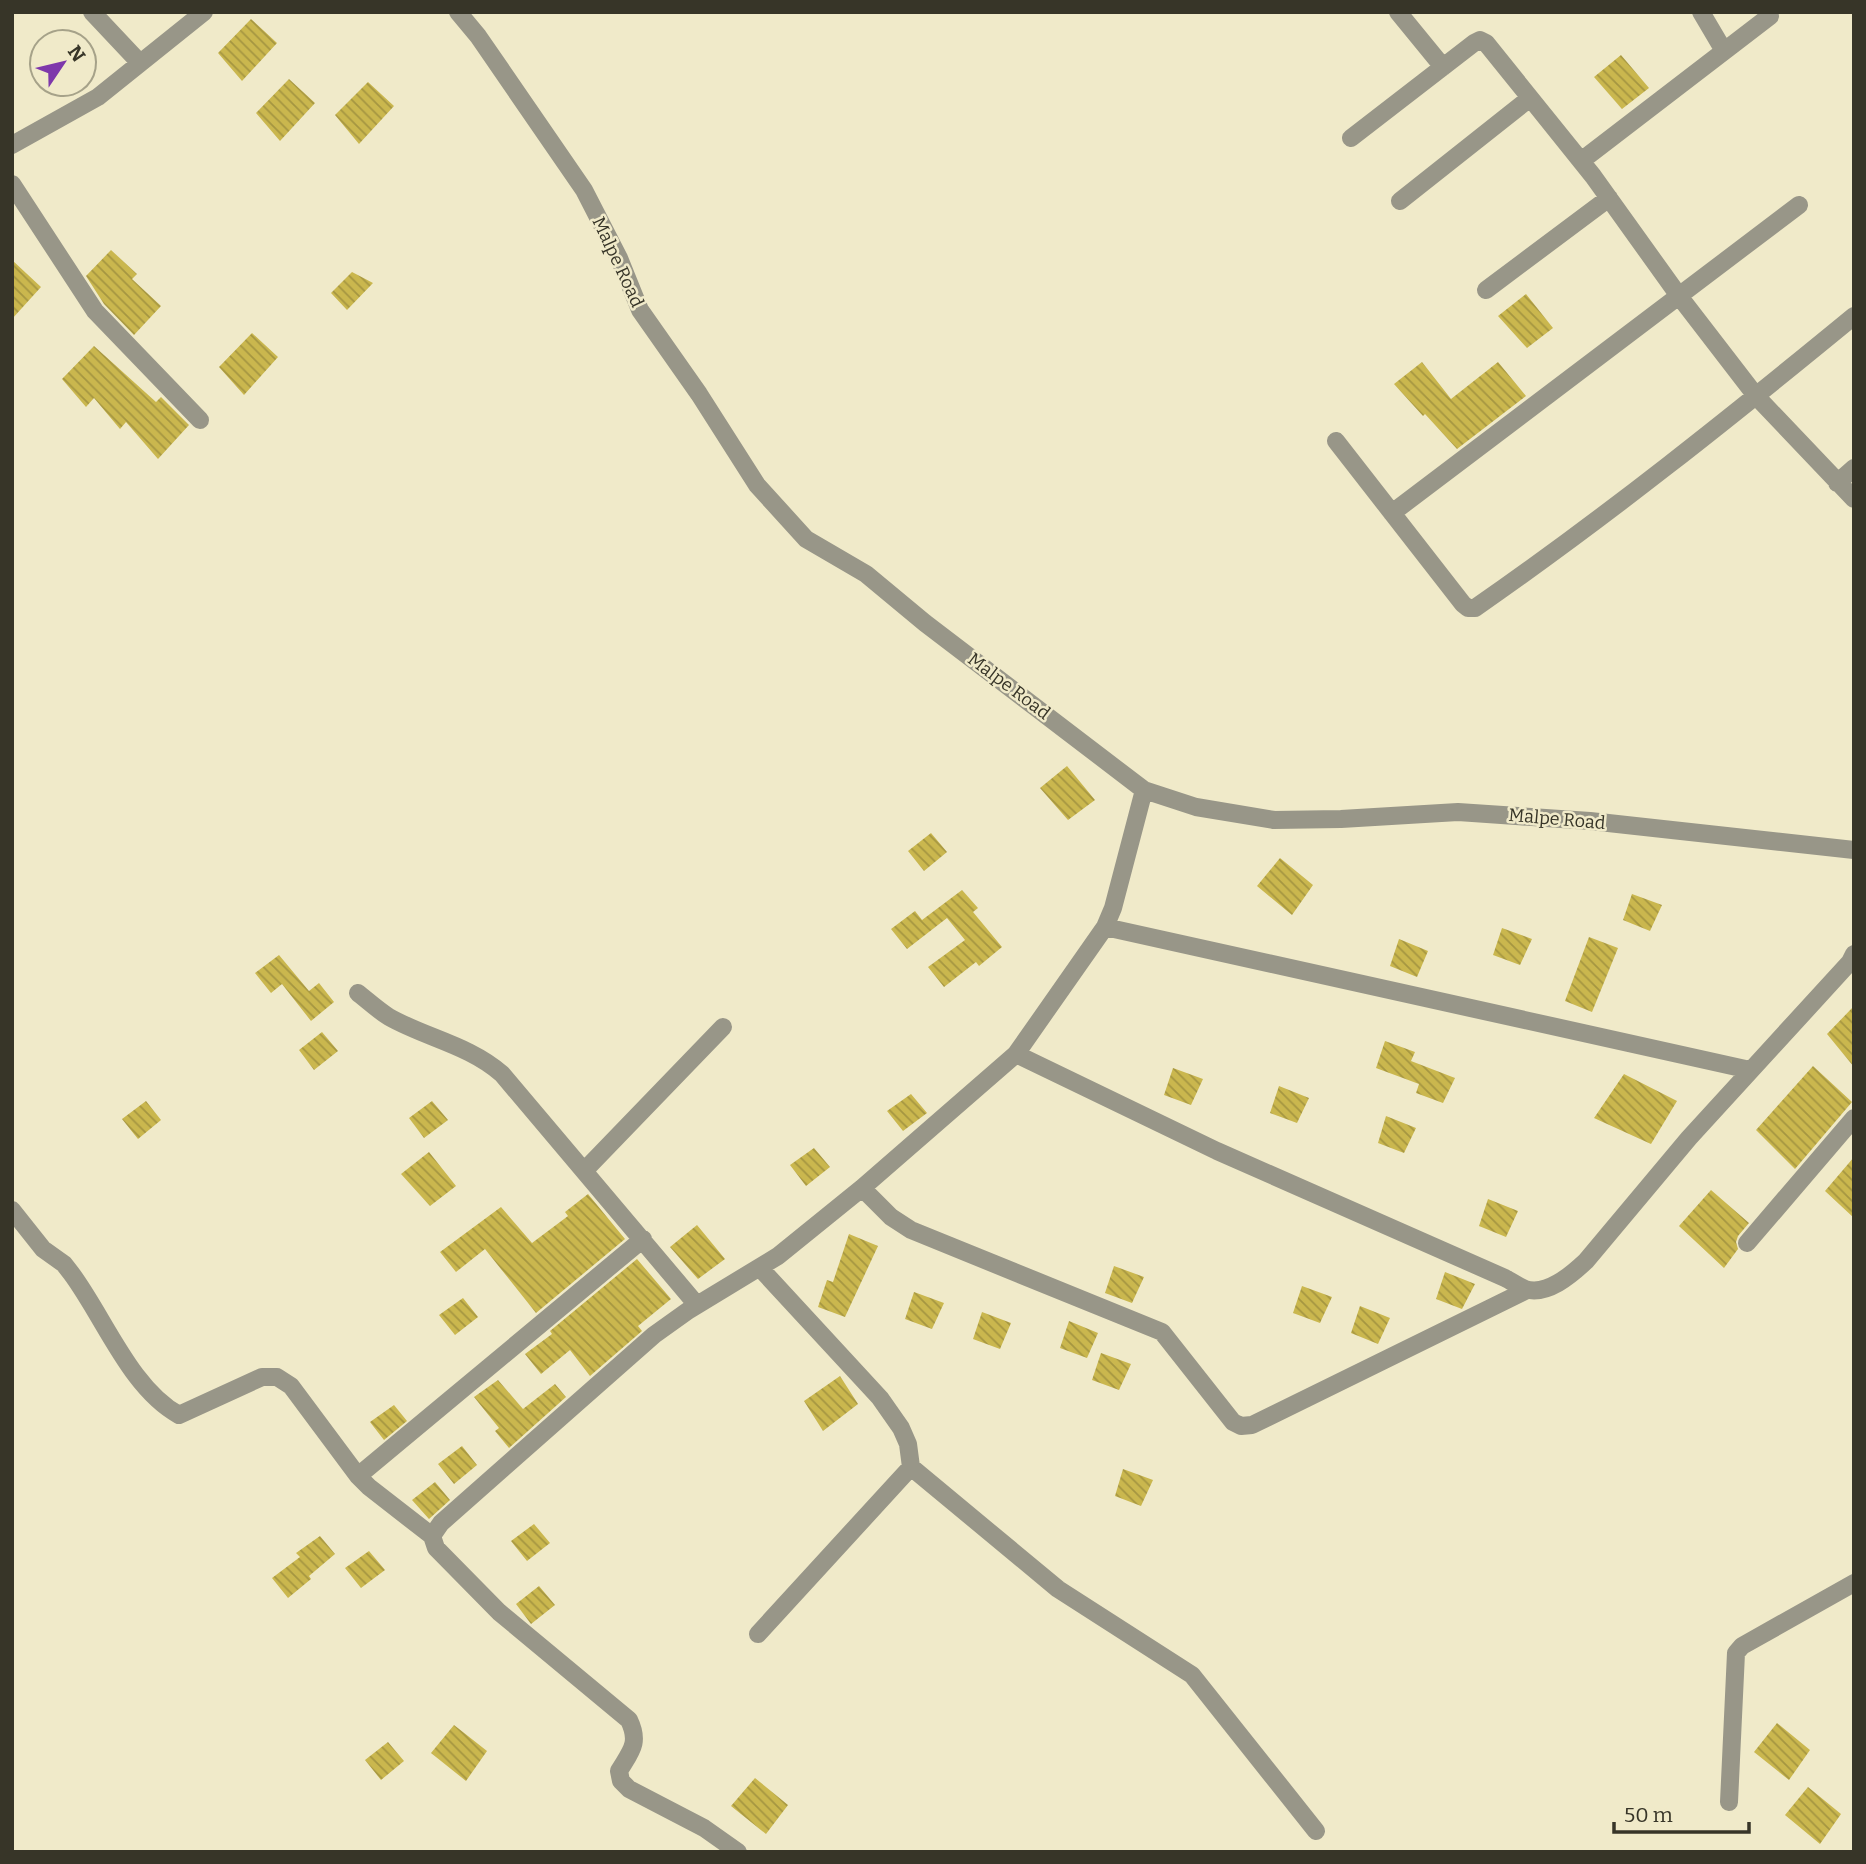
<svg xmlns="http://www.w3.org/2000/svg" width="1866" height="1864" viewBox="0 0 1866 1864" font-family="Bitter,serif">
<style>
.building{fill:url(#building-back-hatch)}
.lines{fill:none;stroke-linecap:round;stroke-linejoin:round}
.minor{stroke:#989688;stroke-width:18}
.labels{text-anchor:middle;dominant-baseline:central;stroke-width:5;stroke-linejoin:round;paint-order:stroke}
.street-label{font-size:18px;fill:#373528;stroke:#f0eac9}
</style>
<defs>
<pattern id="building-back-hatch" width="6" height="6" patternUnits="userSpaceOnUse" patternTransform="scale(1.75)"><rect width="6" height="6" fill="#cab74e"/><path d="M-1 5l2 2M0 0l6 6M5-1l2 2" fill="none" stroke="#a59641"/></pattern>
</defs>
<rect width="100%" height="100%" fill="#f0eac9"/>
<path class="building" d="M 251,19 L 277,43 L 242,81 L 218,53 Z
M 1621,55 L 1649,88 L 1622,109 L 1594,77 Z
M 289,79 L 315,103 L 280,141 L 256,113 Z
M 368,82 L 394,106 L 359,144 L 335,115 Z
M 111,250 L 137,274 L 132,279 L 161,306 L 134,335 L 104,304 L 86,276 Z
M 12,260 L 41,287 L 12,319 Z
M 352,272 L 373,283 L 347,310 L 331,293 Z
M 1526,294 L 1553,328 L 1527,348 L 1498,316 Z
M 252,333 L 278,357 L 244,395 L 219,367 Z
M 94,346 L 156,402 L 161,397 L 189,425 L 158,459 L 126,422 L 120,429 L 94,398 L 86,407 L 62,379 Z
M 1422,362 L 1451,399 L 1498,362 L 1526,396 L 1457,449 L 1425,414 L 1423,416 L 1394,384 Z
M 1067,766 L 1095,800 L 1068,820 L 1040,788 Z
M 931,833 L 947,852 L 924,871 L 908,851 Z
M 1280,858 L 1313,885 L 1292,915 L 1257,886 Z
M 962,890 L 978,908 L 973,912 L 1002,947 L 979,966 L 976,962 L 944,987 L 928,967 L 965,940 L 947,918 L 907,949 L 891,929 L 915,911 L 922,920 Z
M 1632,894 L 1662,905 L 1650,931 L 1623,920 Z
M 1502,928 L 1532,939 L 1520,965 L 1493,955 Z
M 1589,937 L 1618,948 L 1592,1012 L 1565,1001 Z
M 1399,939 L 1428,951 L 1417,977 L 1390,966 Z
M 279,955 L 309,991 L 319,983 L 334,1002 L 311,1021 L 282,984 L 271,993 L 255,973 Z
M 1854,1006 L 1854,1067 L 1827,1034 Z
M 322,1032 L 338,1051 L 314,1070 L 299,1050 Z
M 1385,1041 L 1415,1052 L 1411,1061 L 1455,1078 L 1443,1103 L 1416,1093 L 1419,1084 L 1376,1068 Z
M 1813,1066 L 1852,1102 L 1795,1169 L 1756,1130 Z
M 1173,1068 L 1203,1079 L 1191,1105 L 1164,1095 Z
M 1624,1074 L 1677,1101 L 1651,1144 L 1594,1118 Z
M 1279,1086 L 1309,1098 L 1297,1123 L 1270,1113 Z
M 911,1094 L 927,1113 L 903,1131 L 887,1111 Z
M 146,1101 L 161,1120 L 138,1139 L 122,1119 Z
M 432,1101 L 448,1120 L 424,1138 L 409,1118 Z
M 1386,1116 L 1416,1128 L 1404,1153 L 1378,1143 Z
M 814,1148 L 830,1167 L 806,1186 L 790,1165 Z
M 429,1152 L 456,1186 L 430,1206 L 401,1174 Z
M 1854,1157 L 1854,1218 L 1825,1191 Z
M 1711,1190 L 1749,1223 L 1738,1236 L 1736,1242 L 1738,1249 L 1724,1268 L 1679,1226 Z
M 588,1194 L 625,1239 L 536,1313 L 485,1249 L 456,1272 L 440,1252 L 501,1207 L 532,1243 L 568,1216 L 565,1212 Z
M 1488,1199 L 1518,1211 L 1506,1237 L 1479,1226 Z
M 697,1225 L 725,1259 L 698,1279 L 670,1247 Z
M 849,1234 L 878,1246 L 845,1317 L 818,1307 L 827,1280 L 833,1282 Z
M 637,1259 L 671,1299 L 638,1326 L 642,1331 L 590,1376 L 570,1350 L 541,1374 L 525,1354 L 552,1334 L 550,1331 Z
M 1114,1266 L 1144,1277 L 1132,1303 L 1105,1293 Z
M 1445,1272 L 1475,1284 L 1462,1309 L 1436,1299 Z
M 1302,1286 L 1332,1297 L 1320,1323 L 1293,1313 Z
M 914,1292 L 944,1303 L 932,1329 L 905,1319 Z
M 463,1298 L 478,1317 L 455,1335 L 439,1315 Z
M 1360,1306 L 1390,1318 L 1378,1344 L 1351,1333 Z
M 982,1312 L 1011,1323 L 1000,1349 L 973,1339 Z
M 1069,1321 L 1098,1333 L 1087,1358 L 1060,1348 Z
M 1101,1353 L 1131,1364 L 1119,1390 L 1092,1380 Z
M 840,1376 L 858,1404 L 823,1431 L 804,1401 Z
M 498,1380 L 523,1409 L 555,1384 L 566,1397 L 509,1448 L 495,1431 L 499,1428 L 474,1397 Z
M 394,1405 L 407,1421 L 384,1440 L 370,1422 Z
M 462,1446 L 477,1465 L 454,1484 L 438,1464 Z
M 1123,1469 L 1153,1480 L 1141,1506 L 1115,1496 Z
M 435,1482 L 450,1500 L 429,1519 L 412,1500 Z
M 534,1524 L 550,1543 L 527,1561 L 511,1541 Z
M 320,1536 L 335,1554 L 309,1576 L 311,1579 L 288,1598 L 272,1578 L 300,1557 L 296,1553 Z
M 369,1551 L 385,1570 L 361,1588 L 345,1568 Z
M 539,1586 L 555,1605 L 531,1624 L 516,1604 Z
M 1777,1723 L 1810,1750 L 1789,1780 L 1754,1752 Z
M 454,1725 L 487,1751 L 466,1781 L 431,1753 Z
M 388,1742 L 404,1761 L 381,1780 L 365,1760 Z
M 755,1778 L 788,1805 L 766,1834 L 731,1806 Z
M 1808,1787 L 1841,1814 L 1820,1844 L 1785,1815 Z"/>
<g class="lines">
<path class="minor" d="M 92,12 L 140,63
M 458,12 L 478,36 L 584,190 L 619,258 L 640,310 L 699,394 L 757,485 L 806,539 L 866,574 L 925,623 L 1144,790 L 1196,807 L 1274,820 L 1341,819 L 1458,812 L 1590,821 L 1854,850
M 1398,12 L 1443,67
M 1701,12 L 1724,51
M 1351,138 L 1474,43 L 1480,40 L 1486,43 L 1593,176 L 1679,296 L 1756,396 L 1854,499
M 12,145 L 98,97 L 204,12
M 1581,161 L 1770,16
M 12,184 L 95,311 L 200,420
M 1400,201 L 1530,98
M 1486,290 L 1609,198
M 1336,441 L 1463,604 L 1468,608 L 1475,608 C 1606,517 1731,417 1854,316
M 1837,483 L 1854,468
M 1392,513 L 1799,205
M 1105,927 L 1750,1070
M 358,993 C 368,1001 378,1010 389,1017 C 426,1038 469,1045 502,1074 L 697,1305
M 1016,1054 L 1217,1151 L 1505,1278 C 1511,1281 1518,1286 1525,1289 C 1547,1296 1571,1275 1586,1261 L 1689,1138 L 1850,962 L 1854,954
M 584,1171 L 723,1027
M 862,1188 L 891,1217 L 911,1230 L 1162,1332 L 1233,1422 L 1241,1426 L 1252,1425 L 1527,1290
M 12,1210 L 43,1249 L 64,1264 L 71,1273 C 104,1317 130,1388 179,1415 L 262,1377 L 277,1377 L 291,1386 L 358,1476 L 369,1487 L 432,1536
M 1747,1243 L 1854,1118
M 911,1467 L 1058,1589 L 1192,1675 L 1316,1831
M 358,1476 L 643,1239
M 758,1634 L 911,1467 L 908,1444 L 901,1428 L 880,1398 L 760,1268
M 1729,1802 L 1736,1653 L 1742,1646 L 1854,1583
M 738,1852 L 704,1828 L 629,1789 L 621,1781 L 619,1771 C 631,1751 640,1743 629,1720 L 499,1612 L 436,1548 L 432,1536 L 441,1523 L 654,1335 L 689,1310 L 778,1256 L 862,1188 L 1016,1054 L 1105,927 L 1113,908 L 1144,790"/>
</g>
<g class="labels">
<g class="street-label">
<text transform="translate(618 262) rotate(65)">Malpe Road</text>
<text transform="translate(1009 686) rotate(37)">Malpe Road</text>
<text transform="translate(1557 819) rotate(5)">Malpe Road</text>
</g>
</g>
<rect width="1866" height="1864" fill="none" stroke="#373528" stroke-width="28"/>
<g transform="translate(63 63) rotate(55)"><circle r="33" fill="#f0eac9" stroke="#a6a289" stroke-width="2"/>
<path d="M0-5L12 26L0 18L-12 26Z" fill="#7e38ab"/>
<text y="-10" font-size="19" font-weight="bold" text-anchor="middle" fill="#373528">N</text>
</g>
<path d="M1614 1822v10h135v-10" fill="none" stroke="#373528" stroke-width="3.5"/>
<text x="1624" y="1822" font-size="21" fill="#373528" stroke="#f0eac9" stroke-width="5" paint-order="stroke">50 m</text>
</svg>
